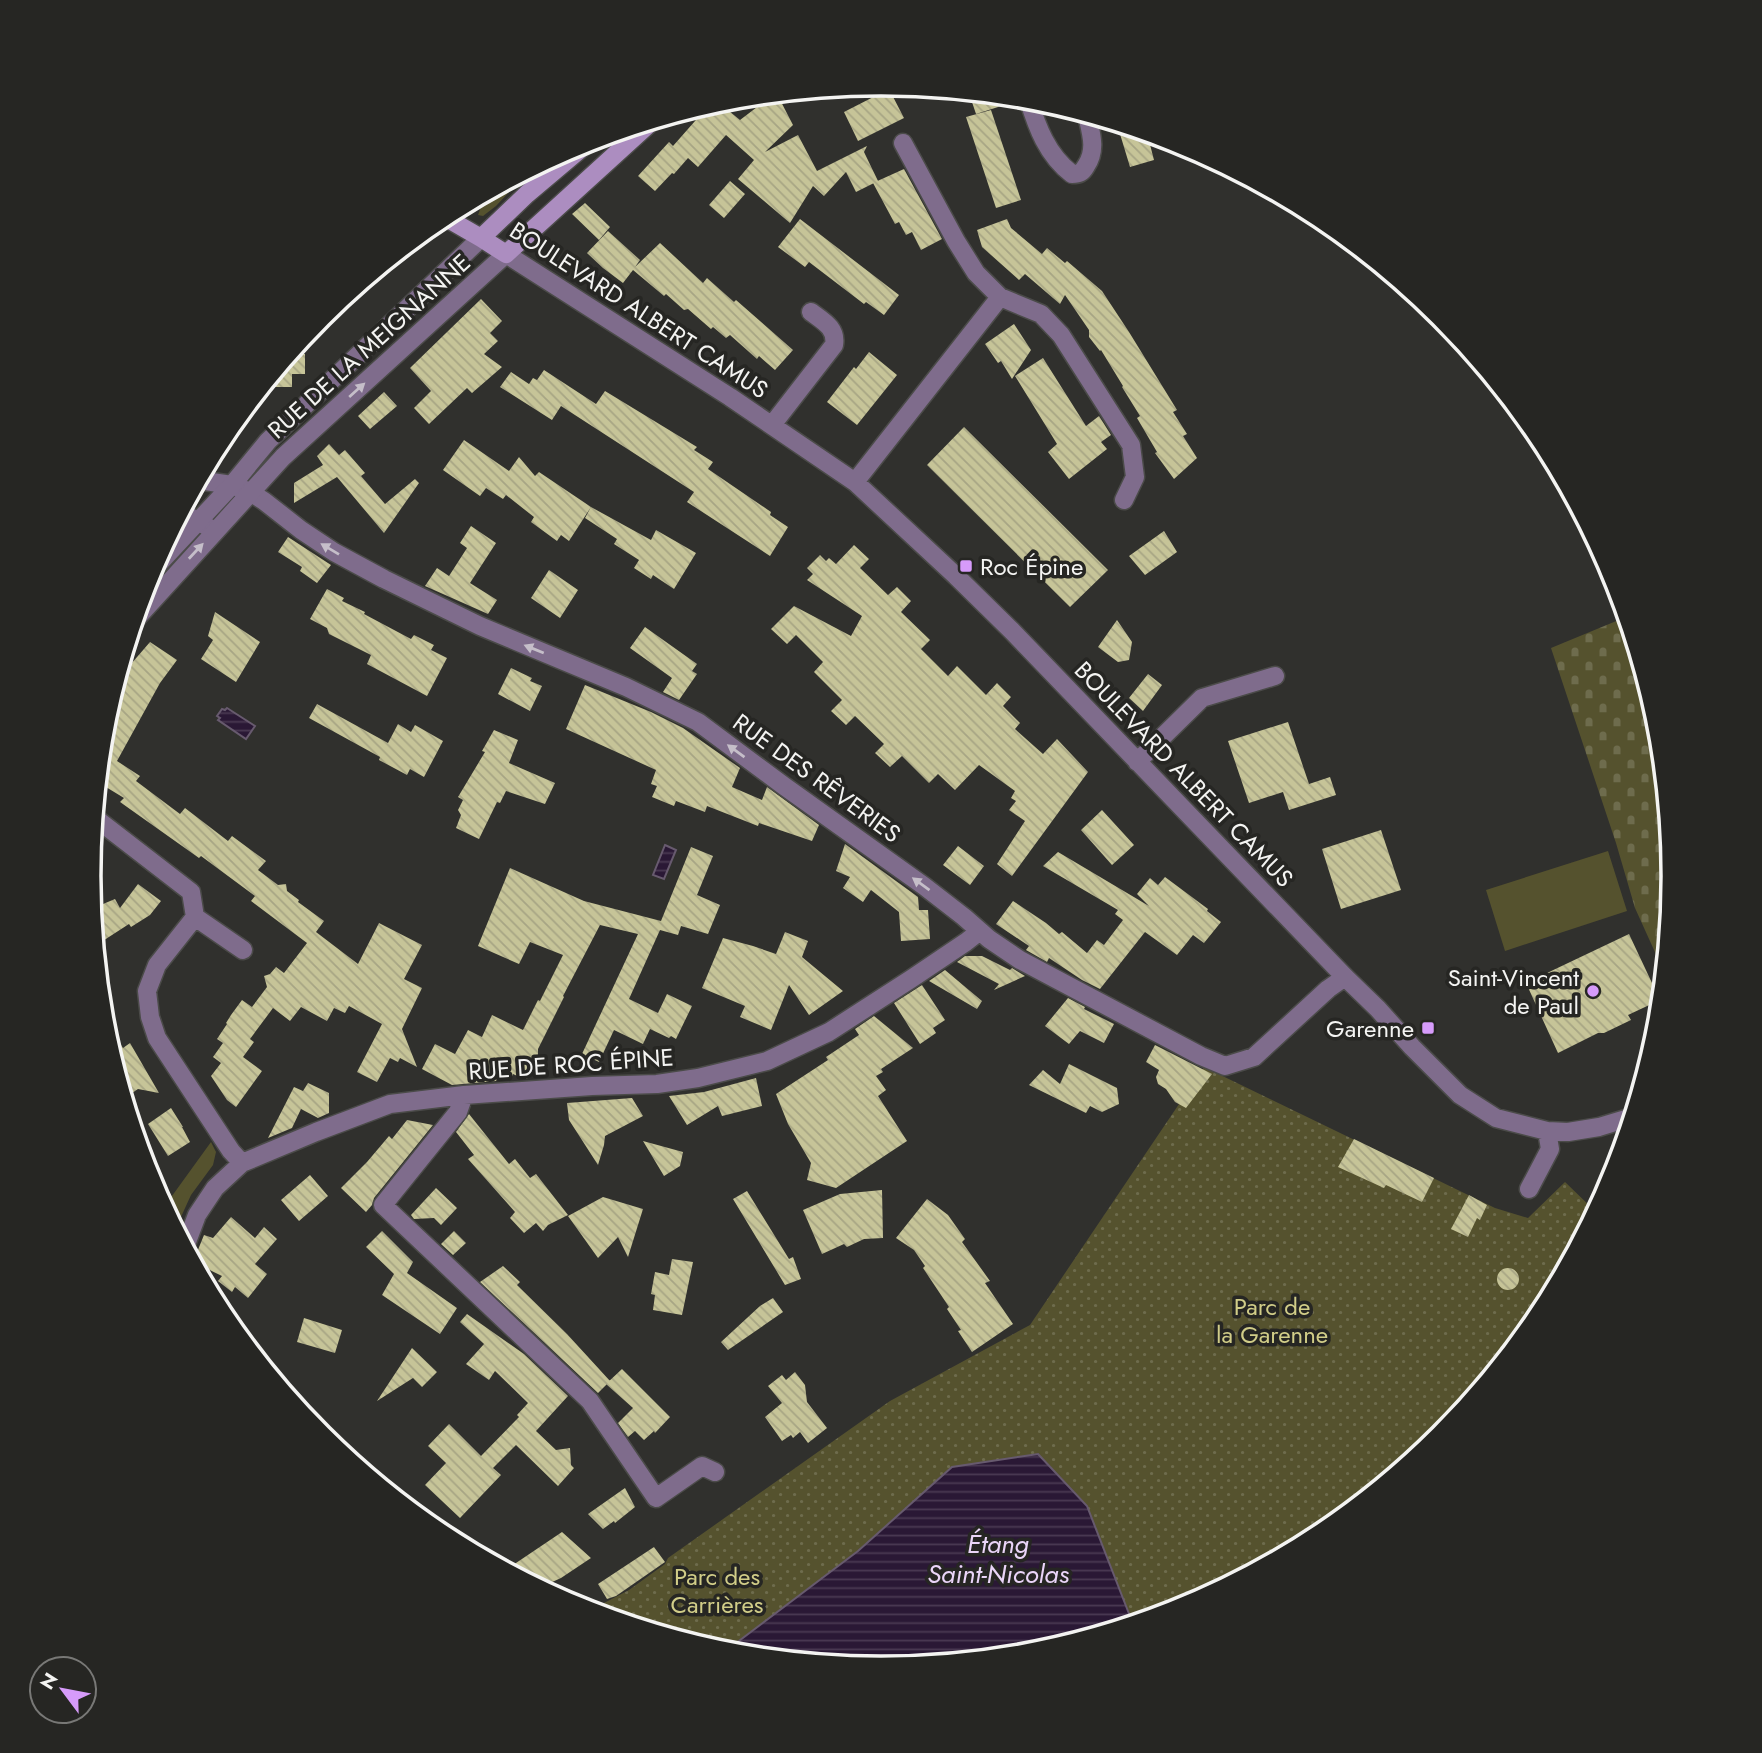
<svg xmlns="http://www.w3.org/2000/svg" width="1762" height="1753" viewBox="0 0 1762 1753" font-family="Jost,sans-serif">
<style>
.green{fill:#55522e}
.cemetery{fill:url(#cemetery-stones)}
.park{fill:url(#park-dots)}
.water{fill:url(#water-rules);stroke:#675a6e;stroke-width:2}
.building{fill:url(#building-back-hatch)}
.lines{fill:none;stroke-linecap:round;stroke-linejoin:round}
.minor-casing{stroke:#4b4b49;stroke-width:21}
.tertiary-casing{stroke:#4b4b49;stroke-width:21}
.secondary-casing{stroke:#4b4b49;stroke-width:21}
.minor{stroke:#7f6c8c;stroke-width:18}
.tertiary{stroke:#7f6c8c;stroke-width:18}
.secondary{stroke:#ac8dc0;stroke-width:18}
.oneway{fill:#c5bec9}
.poi-dot{fill:#d69bfa;stroke:#262623;stroke-width:2.5}
.labels{text-anchor:middle;dominant-baseline:central;stroke-width:7;stroke-linejoin:round;paint-order:stroke}
.street-label{font-size:24px;fill:#f4f4f2;stroke:#262623}
.poi-label{font-size:24px;fill:#f4f4f2;stroke:#262623;text-anchor:end}
.park-label{font-size:24px;fill:#d1cd88;stroke:#262623}
.water-label{font-size:26px;font-style:italic;fill:#ead5f8;stroke:#262623}
.rim{fill:none;stroke:#f4f4f2;stroke-width:3.5}
</style>
<defs>
<pattern id="cemetery-stones" width="16" height="16" patternUnits="userSpaceOnUse" patternTransform="scale(1.75)"><rect width="16" height="16" fill="#55522e"/><path d="M2 7V4a2 2 0 0 1 4 0v3zM10 15v-3a2 2 0 0 1 4 0v3z" fill="#6e6c4d"/></pattern>
<pattern id="park-dots" width="8" height="8" patternUnits="userSpaceOnUse" patternTransform="scale(1.75)"><rect width="8" height="8" fill="#55522e"/><path d="M2 2h.1M6 6h.1" fill="none" stroke="#6e6c4d" stroke-width="1.8" stroke-linecap="round"/></pattern>
<pattern id="water-rules" width="6" height="5" patternUnits="userSpaceOnUse" patternTransform="scale(1.75)"><rect width="6" height="5" fill="#2a1835"/><path d="M0 2.5h6" fill="none" stroke="#4a3a53"/></pattern>
<pattern id="building-back-hatch" width="6" height="6" patternUnits="userSpaceOnUse" patternTransform="scale(1.75)"><rect width="6" height="6" fill="#c6c498"/><path d="M-1 5l2 2M0 0l6 6M5-1l2 2" fill="none" stroke="#a7a584"/></pattern>
</defs>
<rect width="100%" height="100%" fill="#30302d"/>
<path class="green" d="M 506,187 L 510,191 L 496,206 L 483,216 L 478,215 C 486,195 484,191 506,187 Z
M 1608,851 L 1627,911 L 1505,951 L 1486,890 Z
M 211,1142 L 216,1152 L 213,1165 L 191,1195 L 175,1230 L 164,1207 Z"/>
<path class="cemetery" d="M 1626,617 L 1658,722 L 1673,877 L 1664,972 L 1635,908 L 1616,843 L 1551,648 Z"/>
<path class="park" d="M 1204,1067 L 1495,1208 L 1528,1218 L 1565,1182 L 1596,1212 L 1540,1317 L 1441,1437 L 1321,1536 L 1184,1609 L 1133,1624 L 1087,1506 L 952,1467 L 858,1551 L 723,1653 L 591,1613 L 604,1603 L 629,1590 L 665,1564 L 668,1558 L 890,1401 L 1030,1325 Z"/>
<path class="water" d="M 227,708 L 255,726 L 246,739 L 218,720 L 220,718 L 217,716 L 222,709 L 225,710 Z
M 665,845 L 676,850 L 664,879 L 653,875 Z
M 1038,1454 L 1087,1506 L 1133,1624 L 1035,1654 L 881,1669 L 723,1653 L 858,1551 L 952,1467 Z"/>
<path class="building" d="M 889,89 L 904,118 L 858,141 L 844,112 Z
M 969,93 L 1017,97 L 1017,101 L 976,114 Z
M 777,94 L 793,125 L 765,152 L 798,135 L 817,171 L 867,146 L 864,152 L 878,181 L 856,192 L 846,172 L 824,196 L 813,186 L 790,223 L 738,179 L 754,160 L 726,135 L 698,167 L 688,158 L 674,174 L 672,173 L 655,191 L 638,176 L 669,142 L 673,146 L 710,104 L 718,102 L 740,120 L 773,95 Z
M 991,110 L 1021,200 L 996,208 L 966,117 Z
M 1117,124 L 1147,133 L 1154,160 L 1130,167 Z
M 904,169 L 942,239 L 921,250 L 912,232 L 906,235 L 899,222 L 895,224 L 873,183 Z
M 730,181 L 745,194 L 724,218 L 709,205 Z
M 585,203 L 610,227 L 599,240 L 572,214 Z
M 800,219 L 899,295 L 884,315 L 866,302 L 864,304 L 809,262 L 805,267 L 778,247 Z
M 1007,219 L 1011,228 L 1042,254 L 1047,248 L 1065,263 L 1067,261 L 1102,291 L 1129,332 L 1177,410 L 1173,412 L 1187,434 L 1183,436 L 1197,458 L 1174,479 L 1155,453 L 1157,452 L 1137,418 L 1140,416 L 1122,387 L 1123,386 L 1101,350 L 1100,351 L 1089,337 L 1089,330 L 1065,295 L 1060,304 L 1025,274 L 1019,280 L 982,247 L 977,230 Z
M 608,231 L 640,260 L 635,267 L 660,243 L 703,283 L 707,278 L 734,302 L 736,300 L 793,350 L 775,370 L 759,356 L 757,359 L 730,335 L 726,338 L 713,327 L 711,329 L 688,309 L 684,310 L 666,294 L 664,296 L 633,270 L 623,283 L 603,268 L 587,253 Z
M 481,299 L 502,321 L 490,333 L 498,341 L 484,354 L 502,367 L 472,393 L 467,388 L 429,424 L 414,408 L 431,391 L 410,368 Z
M 1014,324 L 1031,350 L 1012,379 L 1001,361 L 998,363 L 985,344 Z
M 292,352 L 292,354 L 305,354 L 305,374 L 292,374 L 292,387 L 263,387 Z
M 869,352 L 897,375 L 857,425 L 827,402 L 854,367 L 856,369 Z
M 1043,358 L 1086,426 L 1099,416 L 1111,435 L 1101,442 L 1107,449 L 1069,479 L 1048,452 L 1057,444 L 1015,376 Z
M 544,370 L 596,404 L 605,391 L 697,447 L 694,450 L 713,462 L 708,469 L 771,512 L 770,515 L 788,527 L 770,556 L 687,502 L 694,492 L 561,406 L 552,420 L 500,387 L 511,372 L 529,384 L 533,378 L 537,380 Z
M 384,392 L 397,406 L 370,429 L 358,416 Z
M 964,427 L 1108,570 L 1070,607 L 927,465 Z
M 464,440 L 509,471 L 519,457 L 535,476 L 539,472 L 591,507 L 569,541 L 561,535 L 557,541 L 531,522 L 534,517 L 506,495 L 503,499 L 486,488 L 480,496 L 443,470 Z
M 329,444 L 339,455 L 345,450 L 365,473 L 361,476 L 385,504 L 415,479 L 419,483 L 384,533 L 337,477 L 294,503 L 294,483 L 323,465 L 317,456 Z
M 591,507 L 651,540 L 656,530 L 696,553 L 674,589 L 653,575 L 651,579 L 634,568 L 639,560 L 614,544 L 617,539 L 585,518 Z
M 471,526 L 496,543 L 470,583 L 497,600 L 488,614 L 425,586 L 437,568 L 449,576 L 467,548 L 460,543 Z
M 1164,531 L 1177,552 L 1145,575 L 1129,556 Z
M 288,537 L 331,565 L 317,583 L 300,571 L 302,567 L 278,552 Z
M 854,545 L 869,559 L 860,568 L 888,595 L 897,587 L 911,601 L 901,612 L 930,640 L 921,649 L 948,676 L 957,666 L 986,695 L 997,683 L 1011,697 L 1003,706 L 1020,723 L 1015,729 L 1043,754 L 1057,739 L 1088,772 L 1012,876 L 997,864 L 1025,821 L 1009,810 L 1016,801 L 1011,798 L 1015,791 L 979,765 L 955,790 L 938,774 L 929,783 L 902,756 L 890,767 L 875,753 L 884,744 L 855,716 L 846,725 L 831,711 L 842,700 L 814,672 L 823,662 L 796,635 L 787,644 L 771,629 L 794,606 L 851,636 L 862,616 L 807,580 L 813,574 L 807,568 L 820,555 L 826,561 L 829,558 L 836,564 Z
M 549,570 L 578,590 L 560,618 L 531,598 Z
M 327,589 L 344,598 L 342,601 L 365,612 L 364,614 L 411,639 L 414,635 L 434,645 L 431,650 L 447,658 L 427,696 L 367,664 L 371,655 L 329,634 L 327,628 L 310,619 Z
M 215,612 L 260,642 L 236,682 L 201,659 L 213,640 L 208,636 Z
M 1117,620 L 1132,642 L 1129,660 L 1118,662 L 1098,647 Z
M 645,627 L 697,664 L 692,671 L 697,674 L 679,700 L 663,692 L 672,678 L 630,648 Z
M 150,642 L 177,660 L 160,683 L 117,761 L 140,776 L 136,781 L 180,814 L 185,808 L 228,841 L 232,836 L 266,861 L 258,870 L 278,885 L 286,884 L 287,891 L 299,900 L 298,902 L 324,921 L 316,932 L 358,964 L 379,923 L 422,945 L 404,979 L 422,988 L 402,1029 L 417,1067 L 400,1058 L 398,1062 L 390,1058 L 377,1082 L 357,1072 L 382,1024 L 349,1006 L 345,1013 L 334,1008 L 327,1021 L 301,1007 L 290,1021 L 273,1008 L 250,1039 L 254,1042 L 243,1057 L 262,1071 L 236,1107 L 227,1100 L 211,1076 L 221,1063 L 213,1057 L 223,1043 L 217,1039 L 227,1024 L 226,1023 L 231,1015 L 242,1000 L 252,1007 L 267,987 L 264,976 L 270,974 L 276,967 L 284,973 L 307,943 L 251,901 L 255,896 L 201,856 L 199,858 L 120,802 L 124,798 L 101,784 L 97,791 L 104,722 L 109,704 L 124,683 L 131,664 Z
M 511,668 L 532,678 L 530,681 L 542,686 L 530,711 L 498,694 Z
M 1148,674 L 1162,685 L 1143,711 L 1129,698 Z
M 585,685 L 651,712 L 683,728 L 740,768 L 732,787 L 762,800 L 767,787 L 819,825 L 812,841 L 759,823 L 758,826 L 707,806 L 705,812 L 676,801 L 674,806 L 652,797 L 657,786 L 651,784 L 656,770 L 566,729 Z
M 317,704 L 388,743 L 398,724 L 411,732 L 415,725 L 443,741 L 424,777 L 410,769 L 407,775 L 379,760 L 380,757 L 309,718 Z
M 1288,722 L 1309,784 L 1330,777 L 1336,795 L 1289,810 L 1283,792 L 1249,803 L 1228,741 Z
M 494,730 L 518,740 L 509,763 L 555,783 L 545,804 L 506,791 L 500,803 L 497,802 L 479,839 L 456,828 L 461,815 L 458,810 L 463,800 L 458,797 L 485,752 L 482,751 Z
M 1102,810 L 1134,845 L 1112,865 L 1081,830 Z
M 1381,830 L 1401,890 L 1341,909 L 1322,849 Z
M 845,844 L 918,897 L 919,910 L 928,910 L 930,939 L 901,941 L 899,912 L 871,890 L 863,902 L 843,888 L 850,877 L 836,871 Z
M 958,846 L 984,866 L 970,885 L 943,865 Z
M 691,847 L 713,856 L 697,895 L 720,905 L 708,934 L 681,926 L 678,935 L 660,930 L 629,999 L 658,1013 L 667,994 L 692,1006 L 676,1039 L 671,1036 L 669,1038 L 650,1029 L 643,1044 L 614,1030 L 599,1062 L 582,1054 L 638,934 L 600,925 L 563,996 L 564,997 L 538,1049 L 538,1057 L 527,1079 L 524,1079 L 513,1074 L 511,1079 L 500,1073 L 496,1081 L 452,1085 L 422,1069 L 435,1044 L 455,1054 L 468,1030 L 482,1037 L 492,1015 L 523,1030 L 538,1000 L 540,1001 L 563,955 L 530,942 L 519,964 L 478,946 L 510,868 L 584,901 L 661,921 Z
M 1058,852 L 1149,906 L 1137,894 L 1150,878 L 1158,885 L 1165,877 L 1208,909 L 1207,911 L 1221,922 L 1204,943 L 1193,935 L 1177,955 L 1145,932 L 1100,989 L 1082,980 L 1049,958 L 1047,962 L 1026,950 L 1029,946 L 996,924 L 1013,901 L 1046,923 L 1059,934 L 1062,932 L 1087,953 L 1097,940 L 1104,945 L 1123,920 L 1115,914 L 1118,910 L 1043,866 Z
M 138,884 L 161,901 L 150,915 L 131,927 L 129,924 L 95,946 L 95,942 L 100,936 L 94,933 L 91,902 L 103,904 L 115,899 L 120,908 Z
M 785,932 L 808,941 L 802,957 L 843,991 L 809,1015 L 789,985 L 771,1030 L 740,1017 L 745,1006 L 702,988 L 723,938 L 753,946 L 776,954 Z
M 1629,934 L 1660,1000 L 1628,1015 L 1631,1020 L 1604,1033 L 1598,1033 L 1558,1053 L 1526,983 Z
M 965,956 L 982,956 L 1010,970 L 1012,968 L 1025,976 L 994,990 L 999,984 L 957,962 Z
M 945,970 L 982,1001 L 977,1009 L 929,981 Z
M 922,985 L 945,1020 L 933,1028 L 936,1033 L 920,1044 L 894,1003 Z
M 1068,998 L 1085,1007 L 1084,1009 L 1114,1024 L 1104,1043 L 1080,1031 L 1069,1044 L 1045,1026 Z
M 874,1016 L 913,1048 L 881,1069 L 883,1072 L 876,1076 L 886,1090 L 878,1096 L 907,1141 L 836,1188 L 807,1180 L 811,1163 L 788,1124 L 776,1094 L 828,1060 L 826,1057 L 859,1035 L 855,1029 Z
M 105,1020 L 123,1048 L 130,1043 L 159,1093 L 138,1089 L 129,1095 L 118,1079 L 104,1031 L 103,1021 Z
M 1155,1045 L 1212,1074 L 1186,1108 L 1175,1102 L 1166,1089 L 1158,1084 L 1156,1077 L 1159,1070 L 1146,1062 Z
M 1069,1064 L 1117,1088 L 1119,1104 L 1102,1112 L 1090,1106 L 1086,1113 L 1029,1085 L 1043,1070 L 1060,1084 Z
M 756,1078 L 762,1106 L 722,1116 L 718,1106 L 687,1125 L 669,1096 L 704,1092 Z
M 308,1083 L 329,1093 L 329,1113 L 318,1118 L 301,1109 L 292,1128 L 268,1138 L 294,1087 L 303,1091 Z
M 632,1098 L 643,1116 L 605,1136 L 604,1145 L 598,1165 L 569,1120 L 567,1103 Z
M 171,1108 L 183,1127 L 182,1127 L 190,1142 L 168,1156 L 148,1124 Z
M 469,1114 L 509,1164 L 515,1159 L 530,1178 L 536,1174 L 568,1215 L 548,1225 L 543,1231 L 536,1223 L 524,1233 L 510,1218 L 515,1212 L 468,1159 L 474,1155 L 456,1132 Z
M 407,1120 L 433,1125 L 374,1198 L 372,1205 L 366,1212 L 341,1188 L 367,1162 L 389,1136 L 392,1139 Z
M 1354,1139 L 1434,1178 L 1422,1202 L 1386,1185 L 1384,1188 L 1338,1167 Z
M 643,1141 L 683,1152 L 680,1166 L 664,1176 Z
M 310,1175 L 328,1196 L 299,1221 L 281,1200 Z
M 436,1188 L 457,1208 L 441,1225 L 434,1218 L 414,1219 L 411,1215 Z
M 882,1190 L 883,1238 L 864,1239 L 847,1247 L 844,1244 L 822,1254 L 803,1210 L 840,1194 Z
M 747,1191 L 789,1259 L 793,1257 L 801,1279 L 785,1285 L 733,1199 Z
M 1469,1195 L 1487,1205 L 1480,1220 L 1477,1218 L 1468,1237 L 1451,1229 Z
M 603,1197 L 643,1209 L 628,1257 L 618,1237 L 598,1258 L 568,1216 Z
M 927,1199 L 948,1215 L 965,1239 L 962,1242 L 990,1281 L 985,1283 L 1013,1324 L 972,1352 L 958,1331 L 961,1330 L 947,1309 L 949,1307 L 923,1268 L 925,1266 L 914,1250 L 896,1238 Z
M 231,1217 L 255,1238 L 264,1227 L 277,1239 L 255,1264 L 267,1274 L 248,1298 L 235,1287 L 232,1292 L 218,1281 L 222,1276 L 193,1262 L 204,1235 L 213,1238 Z
M 382,1231 L 413,1262 L 407,1273 L 457,1308 L 440,1334 L 382,1295 L 394,1274 L 366,1247 Z
M 454,1231 L 466,1243 L 453,1255 L 441,1244 Z
M 672,1259 L 693,1262 L 682,1315 L 653,1310 L 655,1295 L 651,1294 L 655,1272 L 669,1275 Z
M 503,1266 L 520,1282 L 517,1285 L 567,1334 L 610,1381 L 598,1393 L 480,1282 Z
M1497 1279a11 11 0 1 1 22 0a11 11 0 1 1-22 0Z
M 773,1298 L 783,1312 L 728,1350 L 721,1342 L 760,1306 Z
M 467,1314 L 524,1354 L 568,1396 L 536,1431 L 556,1450 L 570,1448 L 571,1465 L 574,1468 L 558,1486 L 516,1445 L 493,1468 L 501,1475 L 460,1518 L 425,1485 L 446,1463 L 428,1446 L 449,1424 L 481,1456 L 519,1417 L 517,1415 L 528,1403 L 495,1371 L 489,1380 L 466,1364 L 484,1344 L 460,1322 Z
M 304,1318 L 342,1330 L 335,1353 L 297,1342 Z
M 412,1348 L 437,1372 L 422,1387 L 413,1378 L 377,1401 Z
M 622,1369 L 670,1417 L 655,1433 L 654,1431 L 644,1440 L 635,1431 L 628,1437 L 618,1423 L 633,1408 L 606,1384 Z
M 795,1372 L 805,1385 L 807,1402 L 827,1428 L 808,1443 L 800,1432 L 793,1438 L 791,1435 L 782,1441 L 765,1417 L 782,1403 L 768,1386 L 782,1375 L 786,1380 Z
M 625,1488 L 635,1507 L 615,1523 L 614,1521 L 603,1529 L 588,1514 Z
M 562,1532 L 591,1558 L 561,1578 L 539,1588 L 522,1579 L 513,1565 Z
M 654,1547 L 665,1562 L 616,1596 L 607,1599 L 598,1584 Z"/>
<g class="lines">
<defs>
<path id="minor" d="M 1028,98 C 1037,127 1047,155 1072,174 C 1079,174 1082,173 1086,166 C 1097,150 1091,133 1087,115
M 903,143 L 956,241 L 976,273 L 1000,297 L 1041,314 L 1061,335 L 1131,445 L 1135,477 L 1124,500
M 506,254 L 730,397 L 855,482 L 956,576 L 1012,631 L 1345,977 L 1378,1009 L 1412,1047 L 1460,1095 L 1496,1118 L 1547,1131 L 1568,1132 L 1599,1127 L 1632,1117
M 772,425 L 834,345 C 837,328 823,321 811,312
M 198,480 L 232,485 L 250,492 L 264,501 L 301,530 L 334,552 L 384,579 L 480,626 L 626,687 L 698,722 L 784,786 L 924,886 L 964,917 L 989,939 L 1020,960 L 1201,1056 L 1225,1066 L 1254,1057 L 1328,989 L 1345,977
M 855,482 L 1000,297
M 181,512 L 215,531
M 1137,762 L 1202,698 L 1275,676
M 94,817 L 191,892 L 195,917 L 243,950
M 195,917 L 157,965 L 147,991 L 150,1017 L 157,1038 L 231,1151 L 242,1163
M 464,1095 L 458,1112 L 383,1205 L 590,1401 L 656,1498 L 702,1466 L 715,1472
M 1529,1189 L 1550,1149 L 1547,1131
M 185,1247 L 197,1215 L 215,1188 L 242,1163 L 316,1132 L 390,1104 L 464,1095 L 592,1086 L 657,1084 L 698,1078 L 767,1061 L 829,1032 L 911,979 L 966,942 L 980,931"/>
<path id="tertiary" d="M 149,574 L 232,485 L 268,441 L 481,238
M 135,620 L 283,457 L 506,254"/>
<path id="secondary" d="M 443,216 L 481,238 L 506,254 L 651,122
M 481,238 L 527,194 L 591,140"/>
</defs>
<use href="#minor" class="minor-casing"/>
<use href="#tertiary" class="tertiary-casing"/>
<use href="#secondary" class="secondary-casing"/>
<use href="#minor" class="minor"/>
<use href="#tertiary" class="tertiary"/>
<use href="#secondary" class="secondary"/>
</g>
<defs><path id="oneway-solid" d="M-6-.8H1V-3.2L6.5 0L1 3.2V.8H-6Z" transform="scale(1.75)"/></defs>
<g class="oneway">
<use href="#oneway-solid" transform="translate(357 390) rotate(-42)"/>
<use href="#oneway-solid" transform="translate(330 549) rotate(-149)"/>
<use href="#oneway-solid" transform="translate(196 551) rotate(-47)"/>
<use href="#oneway-solid" transform="translate(534 649) rotate(-158)"/>
<use href="#oneway-solid" transform="translate(736 751) rotate(-144)"/>
<use href="#oneway-solid" transform="translate(921 884) rotate(-144)"/>
</g>
<g class="poi-dot">
<rect x="959" y="559" width="14" height="14" rx="3.5"/>
<circle cx="1593" cy="991" r="7"/>
<rect x="1421" y="1021" width="14" height="14" rx="3.5"/>
</g>
<g class="labels">
<g class="street-label">
<text transform="translate(639 310) rotate(33)">BOULEVARD ALBERT CAMUS</text>
<text transform="translate(369 346) rotate(-42)">RUE DE LA MEIGNANNE</text>
<text transform="translate(1184 774) rotate(46)">BOULEVARD ALBERT CAMUS</text>
<text transform="translate(817 778) rotate(36)">RUE DES RÊVERIES</text>
<text transform="translate(571 1064) rotate(-4)">RUE DE ROC ÉPINE</text>
</g>
<g class="poi-label">
<text x="980" y="566" text-anchor="start">Roc Épine</text>
<text x="1579" y="977">Saint-Vincent<tspan x="1579" dy="28">de Paul</tspan></text>
<text x="1414" y="1028">Garenne</text>
</g>
<g class="park-label">
<text x="1272" y="1306">Parc de<tspan x="1272" dy="28">la Garenne</tspan></text>
<text x="717" y="1576">Parc des<tspan x="717" dy="28">Carrières</tspan></text>
</g>
<g class="water-label">
<text x="998" y="1544">Étang<tspan x="998" dy="30">Saint-Nicolas</tspan></text>
</g>
</g>
<path d="M0 0H1762V1753H0ZM101 876a780 780 0 1 1 1560 0a780 780 0 1 1-1560 0Z" fill="#262623" fill-rule="evenodd"/>
<path class="rim" d="M101 876a780 780 0 1 1 1560 0a780 780 0 1 1-1560 0Z"/>
<g transform="translate(63 1690) rotate(302)"><circle r="33" fill="#262623" stroke="#787876" stroke-width="2"/>
<path d="M0-5L12 26L0 18L-12 26Z" fill="#d69bfa"/>
<text y="-10" font-size="19" font-weight="bold" text-anchor="middle" fill="#f4f4f2">N</text>
</g>
</svg>
